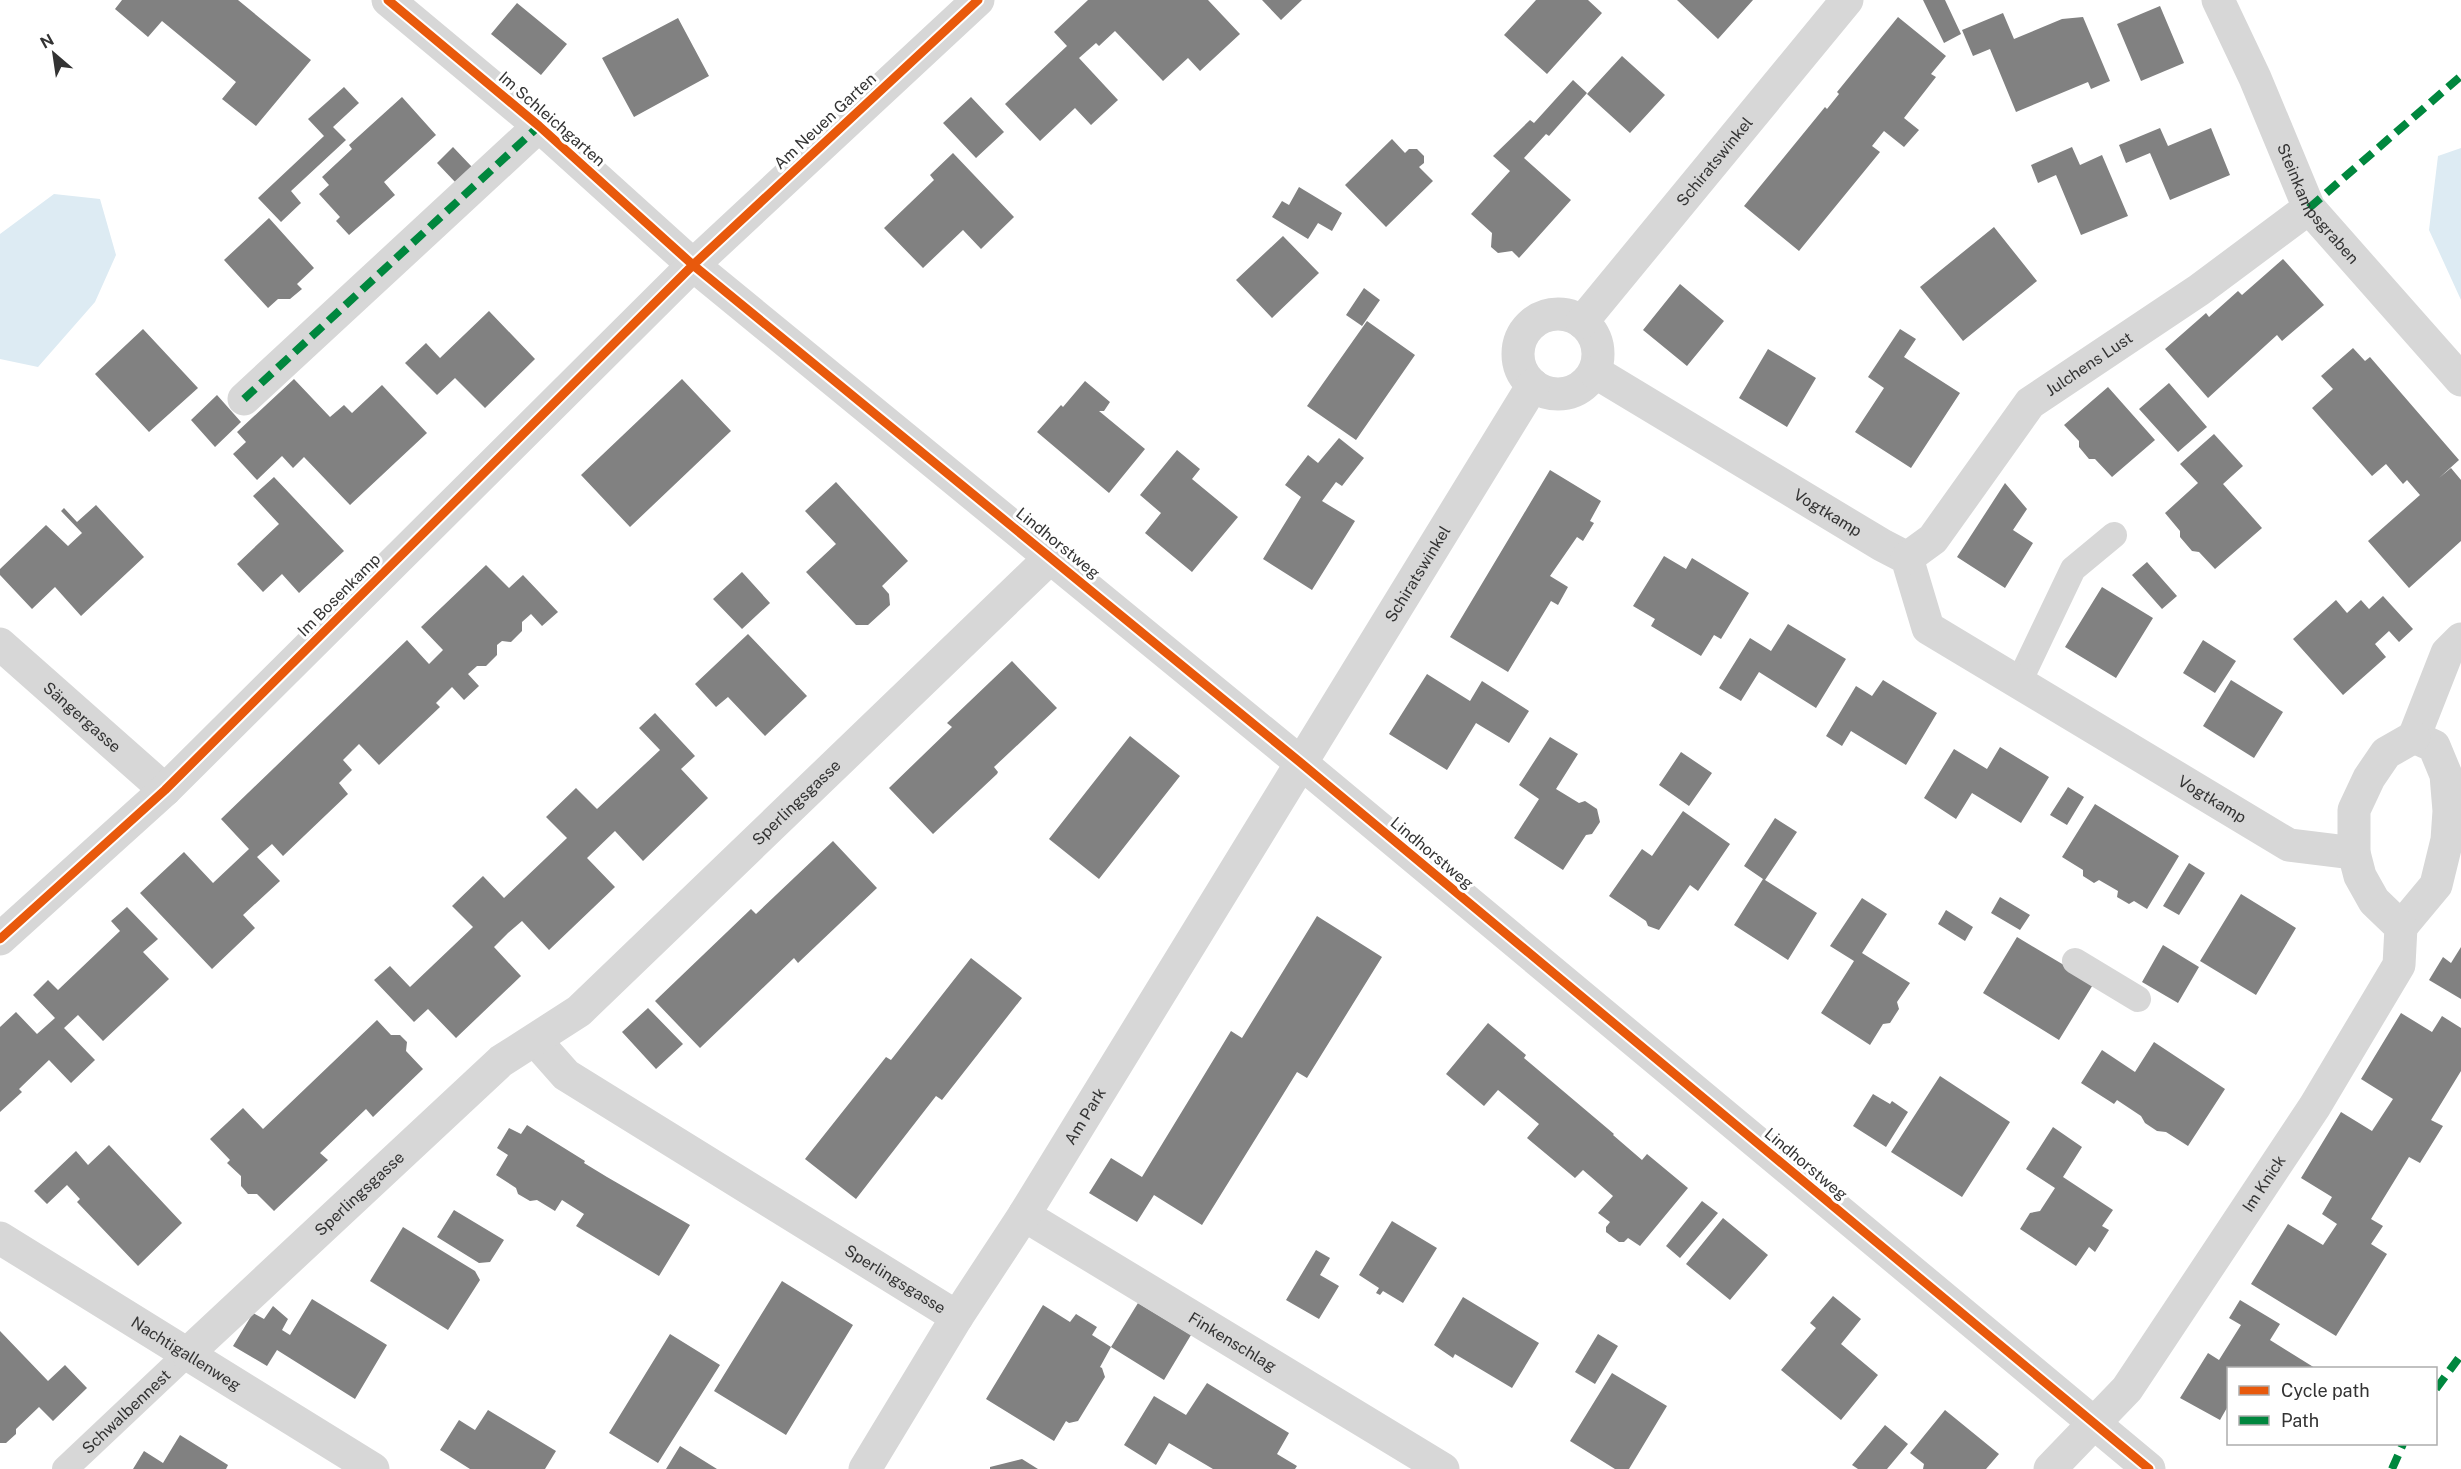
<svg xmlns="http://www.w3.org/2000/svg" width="2461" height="1469" viewBox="0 0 2461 1469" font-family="'Public Sans',sans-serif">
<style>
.water{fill:#ddebf3}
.building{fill:#818181}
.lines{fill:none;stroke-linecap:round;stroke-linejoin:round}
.lane{stroke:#d7d7d7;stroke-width:26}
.street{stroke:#d7d7d7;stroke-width:33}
.quiet{stroke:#00873e;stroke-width:8;stroke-dasharray:15 8;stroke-linecap:butt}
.cycleway-casing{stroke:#fff;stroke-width:13}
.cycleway{stroke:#e8590c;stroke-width:9}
.labels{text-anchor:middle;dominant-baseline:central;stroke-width:6;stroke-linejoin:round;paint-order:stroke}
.street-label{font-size:16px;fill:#333;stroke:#fff}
</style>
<rect width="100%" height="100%" fill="#fff"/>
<path class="water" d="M 2461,148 L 2461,300 L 2429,230 L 2438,156 Z
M 54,194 L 100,199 L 116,255 L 95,302 L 38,367 L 0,359 L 0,234 Z"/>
<path class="building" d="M 122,0 L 238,0 L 311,60 L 256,126 L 222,99 L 236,82 L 162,21 L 148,37 L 115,9 Z
M 1088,0 L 1208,0 L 1240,34 L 1200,71 L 1188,58 L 1163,81 L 1115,31 L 1099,46 L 1096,43 L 1079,58 L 1118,100 L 1091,125 L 1075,108 L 1040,141 L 1005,104 L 1067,46 L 1054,32 Z
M 1262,0 L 1302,0 L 1281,20 Z
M 1536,0 L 1588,0 L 1602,13 L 1547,74 L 1504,35 Z
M 1677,0 L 1753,0 L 1718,39 Z
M 1923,0 L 1945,0 L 1961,34 L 1944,43 Z
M 517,3 L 567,44 L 541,75 L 491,34 Z
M 2160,6 L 2184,63 L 2141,81 L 2117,24 Z
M 2003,13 L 2014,39 L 2062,19 L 2083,17 L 2110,81 L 2091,89 L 2088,82 L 2016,112 L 1990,49 L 1973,56 L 1962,30 Z
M 1898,17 L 1946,56 L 1931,74 L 1936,77 L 1904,118 L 1919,130 L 1904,147 L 1884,131 L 1872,146 L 1880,152 L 1799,251 L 1744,206 L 1825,107 L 1827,109 L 1839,94 L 1837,92 Z
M 678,18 L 709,76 L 634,117 L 602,58 Z
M 1622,56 L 1665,95 L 1630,133 L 1587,94 Z
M 1573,80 L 1587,93 L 1549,136 L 1546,134 L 1524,158 L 1571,200 L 1519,258 L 1512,251 L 1498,253 L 1491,247 L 1492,233 L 1471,214 L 1510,171 L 1493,156 L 1530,120 L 1534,123 Z
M 344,87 L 359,103 L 333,127 L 346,140 L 291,191 L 301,203 L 281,222 L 258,198 L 324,136 L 308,119 Z
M 402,97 L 436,135 L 384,182 L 395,195 L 349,235 L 336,221 L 340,217 L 319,194 L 329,185 L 322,177 L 352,149 L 349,145 Z
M 971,97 L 1004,132 L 976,158 L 943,123 Z
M 2160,128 L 2168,146 L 2211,128 L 2230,175 L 2170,200 L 2150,153 L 2126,163 L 2119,145 Z
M 1392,139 L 1405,153 L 1409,149 L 1417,149 L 1424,156 L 1424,163 L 1419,167 L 1433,181 L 1386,227 L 1345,185 Z
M 453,147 L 472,167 L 456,183 L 437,163 Z
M 2072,147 L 2080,165 L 2102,155 L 2128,216 L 2081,235 L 2056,175 L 2038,183 L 2031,165 Z
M 953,153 L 1014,217 L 981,249 L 963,230 L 923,268 L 884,228 L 934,180 L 930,175 Z
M 1299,187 L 1342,213 L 1332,231 L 1318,223 L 1308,239 L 1272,217 L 1282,201 L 1289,205 Z
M 269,218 L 314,268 L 297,284 L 302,289 L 290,299 L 278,299 L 268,308 L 224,260 Z
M 1994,227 L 2037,281 L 1963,341 L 1920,287 Z
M 1283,236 L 1319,273 L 1272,318 L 1236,280 Z
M 2283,259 L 2324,305 L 2282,341 L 2277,335 L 2208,398 L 2165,349 L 2206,313 L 2209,317 L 2238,291 L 2242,295 Z
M 1680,284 L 1724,321 L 1687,366 L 1643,330 Z
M 1364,288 L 1380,300 L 1362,326 L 1346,315 Z
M 489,311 L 535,359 L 485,408 L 455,378 L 437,395 L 405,363 L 426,343 L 440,358 Z
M 1367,321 L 1415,355 L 1356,440 L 1307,406 Z
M 143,329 L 198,388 L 149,432 L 95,374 Z
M 1900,329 L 1916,339 L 1904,357 L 1960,393 L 1911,468 L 1855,432 L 1884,388 L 1868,377 Z
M 2353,348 L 2365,361 L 2370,357 L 2459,460 L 2439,478 L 2451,468 L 2461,480 L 2461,541 L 2409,588 L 2368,541 L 2420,495 L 2407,480 L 2403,484 L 2386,464 L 2372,476 L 2312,408 L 2333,389 L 2321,376 Z
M 1768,349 L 1816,378 L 1787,427 L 1739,398 Z
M 294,379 L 330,417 L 344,405 L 352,413 L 382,385 L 427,433 L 350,505 L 304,457 L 293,468 L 282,456 L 257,480 L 233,454 L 246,442 L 237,432 Z
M 682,379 L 731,431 L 630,527 L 581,475 Z
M 1085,381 L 1110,402 L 1104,411 L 1099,411 L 1145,449 L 1109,493 L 1037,432 L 1061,405 L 1063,407 Z
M 2169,383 L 2207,427 L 2178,452 L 2139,409 Z
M 2108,387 L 2155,440 L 2112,477 L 2095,459 L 2089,459 L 2079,447 L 2079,441 L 2064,425 Z
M 217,395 L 241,422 L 215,447 L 191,420 Z
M 2214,434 L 2243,466 L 2223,484 L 2262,528 L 2215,569 L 2199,552 L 2192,551 L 2180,537 L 2180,531 L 2165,513 L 2198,483 L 2180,464 Z
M 1339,438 L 1364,458 L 1342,486 L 1336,482 L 1322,501 L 1355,521 L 1312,590 L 1263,559 L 1301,497 L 1285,485 L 1308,455 L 1318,463 Z
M 1177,450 L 1200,469 L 1192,479 L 1238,517 L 1192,572 L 1145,533 L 1161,513 L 1140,495 Z
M 1550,470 L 1601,501 L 1590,521 L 1594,523 L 1583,541 L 1577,537 L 1550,576 L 1568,587 L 1558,605 L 1551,601 L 1508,672 L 1450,637 Z
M 274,477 L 344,551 L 299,593 L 282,574 L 263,592 L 237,564 L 279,524 L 253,496 Z
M 836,482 L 908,561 L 882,586 L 889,594 L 890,605 L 868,625 L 856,625 L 806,572 L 836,544 L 805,511 Z
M 2005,483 L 2027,509 L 2013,530 L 2033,543 L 2005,588 L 1957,557 Z
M 96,505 L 144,557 L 81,616 L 55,587 L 32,609 L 0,575 L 0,569 L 46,525 L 68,546 L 82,533 L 61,511 L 64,508 L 77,522 Z
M 1664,556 L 1686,569 L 1692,558 L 1749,593 L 1721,639 L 1714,635 L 1701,656 L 1651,626 L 1655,619 L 1633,606 Z
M 2147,562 L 2177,596 L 2162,609 L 2132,575 Z
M 486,565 L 509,588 L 523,575 L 558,612 L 542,626 L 531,614 L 522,622 L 522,631 L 511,642 L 502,641 L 497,645 L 497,655 L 486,666 L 477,666 L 468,674 L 479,686 L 464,700 L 452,687 L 436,703 L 440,707 L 379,765 L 359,744 L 343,760 L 352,770 L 339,783 L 348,794 L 283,856 L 272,844 L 257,857 L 280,881 L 243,915 L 255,928 L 212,969 L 140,893 L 184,852 L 213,883 L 249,849 L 221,819 L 407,640 L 429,664 L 443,650 L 421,627 Z
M 742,572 L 770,603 L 742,629 L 713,599 Z
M 2102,587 L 2153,618 L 2116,678 L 2065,647 Z
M 2383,596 L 2413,629 L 2399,642 L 2389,631 L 2375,644 L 2386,657 L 2343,695 L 2293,639 L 2336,600 L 2347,613 L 2361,600 L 2369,609 Z
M 1788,624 L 1846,659 L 1816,708 L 1759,672 L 1741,701 L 1719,688 L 1750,638 L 1771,651 Z
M 748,634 L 807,696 L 765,736 L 728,697 L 716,707 L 695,684 Z
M 2203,640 L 2236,661 L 2215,693 L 2183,673 Z
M 1012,661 L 1057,708 L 994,767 L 998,772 L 997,774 L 933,834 L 889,788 L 952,727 L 947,723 Z
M 1427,674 L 1470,701 L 1482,681 L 1529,711 L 1509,743 L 1476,723 L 1447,770 L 1389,734 Z
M 1883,680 L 1937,713 L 1906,765 L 1851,731 L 1842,746 L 1826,736 L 1856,686 L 1872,696 Z
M 2231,680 L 2283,712 L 2254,758 L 2203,726 Z
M 655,713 L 695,756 L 681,769 L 708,798 L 643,861 L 615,831 L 587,858 L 615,887 L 549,950 L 522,921 L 508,933 L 494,947 L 521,976 L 456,1038 L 428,1009 L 414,1022 L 374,980 L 390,966 L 410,987 L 473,927 L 452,906 L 483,876 L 504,898 L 567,838 L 546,817 L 576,788 L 597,809 L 660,750 L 639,728 Z
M 1130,736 L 1180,776 L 1099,879 L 1049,839 Z
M 1550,737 L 1578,754 L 1556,789 L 1579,803 L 1585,801 L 1597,809 L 1600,822 L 1592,834 L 1586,835 L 1563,870 L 1514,838 L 1539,799 L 1519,785 Z
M 2000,747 L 2049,777 L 2021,823 L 1972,793 L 1956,819 L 1924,798 L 1954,749 L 1987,769 Z
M 1681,752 L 1712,773 L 1689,806 L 1659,785 Z
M 2068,787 L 2084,797 L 2067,825 L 2050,815 Z
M 2095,804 L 2179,856 L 2147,909 L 2134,901 L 2129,904 L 2117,897 L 2118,891 L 2099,880 L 2094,883 L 2083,876 L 2083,870 L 2062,857 Z
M 1683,811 L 1730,844 L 1698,891 L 1690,885 L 1659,930 L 1648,926 L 1646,921 L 1609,896 L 1642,849 L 1652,856 Z
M 1775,818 L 1797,832 L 1765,880 L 1817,913 L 1788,960 L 1734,925 L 1763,879 L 1744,866 Z
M 833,841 L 877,888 L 798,963 L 794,958 L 700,1048 L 655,1001 L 751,909 L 756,914 Z
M 2189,863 L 2205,873 L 2179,915 L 2163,906 Z
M 2241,894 L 2296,928 L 2256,995 L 2200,961 Z
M 2000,897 L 2030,915 L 2020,930 L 1991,913 Z
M 1862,898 L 1887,914 L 1862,953 L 1910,983 L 1897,1002 L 1899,1009 L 1890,1023 L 1883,1024 L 1870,1045 L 1821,1013 L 1854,961 L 1830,946 Z
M 127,907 L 158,939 L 143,952 L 169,979 L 103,1041 L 78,1015 L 64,1028 L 95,1060 L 71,1083 L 49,1060 L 19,1089 L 22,1092 L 0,1112 L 0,1027 L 16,1012 L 37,1034 L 55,1018 L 33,995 L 48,980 L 58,990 L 120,931 L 111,921 Z
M 1946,910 L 1973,927 L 1965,941 L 1938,924 Z
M 1317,916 L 1382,957 L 1307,1078 L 1297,1072 L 1202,1225 L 1154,1195 L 1137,1222 L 1089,1193 L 1111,1158 L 1142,1177 L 1231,1031 L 1242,1038 Z
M 2017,937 L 2094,983 L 2059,1040 L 1983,993 Z
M 2163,945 L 2199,967 L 2178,1003 L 2142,982 Z
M 2461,947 L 2461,999 L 2429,980 L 2443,957 L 2451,963 Z
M 971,958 L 1022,998 L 942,1100 L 936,1096 L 856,1199 L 805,1159 L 886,1057 L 891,1060 Z
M 648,1008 L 683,1044 L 656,1069 L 622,1032 Z
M 2401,1013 L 2432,1032 L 2442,1016 L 2461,1028 L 2461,1071 L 2431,1120 L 2443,1126 L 2420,1163 L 2409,1157 L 2371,1219 L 2383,1226 L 2371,1244 L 2387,1254 L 2336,1336 L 2251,1284 L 2288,1224 L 2323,1245 L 2337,1224 L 2322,1214 L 2332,1197 L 2301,1178 L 2341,1112 L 2372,1131 L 2393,1099 L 2361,1079 Z
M 377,1020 L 391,1035 L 400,1035 L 407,1042 L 406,1051 L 423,1069 L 373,1117 L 366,1109 L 320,1153 L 328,1160 L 274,1211 L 257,1194 L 248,1194 L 241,1186 L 241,1176 L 227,1163 L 230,1160 L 210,1139 L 243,1108 L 263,1129 Z
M 1488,1023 L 1526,1055 L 1524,1058 L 1614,1134 L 1613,1135 L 1642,1160 L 1647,1154 L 1688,1188 L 1640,1246 L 1628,1238 L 1624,1242 L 1619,1242 L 1606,1232 L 1606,1227 L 1610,1222 L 1598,1213 L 1613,1196 L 1583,1170 L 1575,1178 L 1527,1138 L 1539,1124 L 1498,1090 L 1484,1106 L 1446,1074 Z
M 2154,1042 L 2225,1089 L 2188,1146 L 2166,1132 L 2157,1131 L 2145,1123 L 2141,1116 L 2117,1100 L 2114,1104 L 2081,1083 L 2102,1050 L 2135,1072 Z
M 1940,1076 L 2010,1122 L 1962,1197 L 1891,1152 Z
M 1873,1094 L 1890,1104 L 1892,1101 L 1908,1112 L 1886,1147 L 1853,1126 Z
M 527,1125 L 585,1161 L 584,1163 L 607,1177 L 690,1225 L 659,1276 L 576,1226 L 584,1214 L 562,1200 L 555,1211 L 537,1200 L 530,1201 L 518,1194 L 516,1188 L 496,1175 L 508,1155 L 497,1148 L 509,1128 L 521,1134 Z
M 2053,1127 L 2082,1147 L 2063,1177 L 2113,1210 L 2102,1226 L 2109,1230 L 2095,1252 L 2089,1247 L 2076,1266 L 2020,1229 L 2030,1213 L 2040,1211 L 2055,1188 L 2026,1169 Z
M 109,1145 L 182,1223 L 138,1266 L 77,1202 L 80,1199 L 67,1185 L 47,1204 L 34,1191 L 76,1151 L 88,1165 Z
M 1702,1201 L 1718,1213 L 1680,1258 L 1666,1246 Z
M 454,1210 L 504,1240 L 490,1262 L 479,1263 L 437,1237 Z
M 1723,1218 L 1768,1255 L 1730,1300 L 1686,1264 Z
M 1392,1221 L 1437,1248 L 1403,1303 L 1383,1291 L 1380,1295 L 1376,1293 L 1379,1288 L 1359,1275 Z
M 403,1227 L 475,1271 L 480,1280 L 448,1330 L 370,1281 Z
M 1316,1250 L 1330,1258 L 1320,1275 L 1339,1286 L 1319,1319 L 1286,1300 Z
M 782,1281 L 853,1325 L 786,1435 L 714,1391 Z
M 1833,1296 L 1861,1319 L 1841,1344 L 1878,1375 L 1841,1420 L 1781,1370 L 1816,1328 L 1810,1323 Z
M 1463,1297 L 1539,1343 L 1512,1388 L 1455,1354 L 1453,1358 L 1434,1345 Z
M 312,1299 L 387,1345 L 355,1399 L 277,1350 L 267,1366 L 233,1346 L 253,1313 L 264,1319 L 273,1306 L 288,1319 L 282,1330 L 290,1335 Z
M 2240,1300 L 2280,1324 L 2270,1340 L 2315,1368 L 2229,1368 L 2228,1406 L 2220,1420 L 2180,1398 L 2208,1353 L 2219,1360 L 2241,1325 L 2229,1318 Z
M 1138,1303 L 1191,1335 L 1164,1380 L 1111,1347 L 1100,1367 L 1102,1368 L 1105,1377 L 1078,1421 L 1069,1423 L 1066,1421 L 1054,1441 L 986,1399 L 1043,1305 L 1070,1322 L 1076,1314 L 1097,1327 L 1092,1335 L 1111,1347 Z
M 0,1331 L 48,1381 L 65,1365 L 87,1388 L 53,1421 L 39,1407 L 16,1429 L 16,1434 L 6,1443 L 0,1443 Z
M 670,1334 L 720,1365 L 658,1463 L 609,1433 Z
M 1598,1334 L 1618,1346 L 1595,1384 L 1575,1372 Z
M 1612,1373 L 1667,1406 L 1629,1469 L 1615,1469 L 1570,1441 Z
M 1207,1383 L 1289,1433 L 1277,1454 L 1297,1466 L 1295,1469 L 1213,1469 L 1169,1443 L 1156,1465 L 1124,1445 L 1154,1396 L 1186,1415 Z
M 488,1410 L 556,1451 L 545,1469 L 470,1469 L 440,1450 L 459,1420 L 475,1430 Z
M 1945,1410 L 1999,1454 L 1986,1469 L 1923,1469 L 1924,1464 L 1910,1453 Z
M 1885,1425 L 1908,1444 L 1887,1469 L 1858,1469 L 1852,1465 Z
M 180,1435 L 228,1465 L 226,1469 L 133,1469 L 144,1451 L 163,1463 Z
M 680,1446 L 717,1469 L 666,1469 Z
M 1022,1459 L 1038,1469 L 990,1469 L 990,1467 Z"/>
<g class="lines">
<g class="lane">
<path d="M 2019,682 L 2073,569 L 2114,535"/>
<path d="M 2075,961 L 2138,999"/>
<path id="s1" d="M 65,1469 L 188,1353"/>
</g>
<g class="street">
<path d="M 388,0 L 539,126 L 693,265 L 1301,763 L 2149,1469"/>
<path id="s2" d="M 2218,0 L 2255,78 L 2309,208 L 2461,380"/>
<circle cx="1558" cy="354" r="40"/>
<path id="s3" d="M 1582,322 L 1847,0"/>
<path id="s4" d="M 1595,372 L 1882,545 L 1907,558 L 1928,628 L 2289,845 L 2354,853"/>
<path d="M 244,399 L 539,126"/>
<path id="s5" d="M 1907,558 L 1933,539 L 2030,403 L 2199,290 L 2309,208"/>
<path id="s6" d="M 0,644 L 165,790"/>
<path d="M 2401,927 L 2436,885 L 2447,840 L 2449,811 L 2446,775 L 2434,746 L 2414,737 L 2447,653 L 2461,639"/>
<path d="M 0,939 L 165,790 L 693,265 L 978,0"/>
<path id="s7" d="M 535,1040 L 566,1075 L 957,1317"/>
<path id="s8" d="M 1024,1215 L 1443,1469"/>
<path id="s9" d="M 0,1238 L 373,1469"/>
<path id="s10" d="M 188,1353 L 501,1061 L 579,1011 L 1051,557"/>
<path id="s11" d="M 865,1469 L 957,1317 L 1024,1215 L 1533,385"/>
<path id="s12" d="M 2050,1469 L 2127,1389 L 2315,1106 L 2399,965 L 2401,927 L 2374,901 L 2360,876 L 2354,853 L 2354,810 L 2369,778 L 2386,753 L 2414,737"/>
</g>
<path class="quiet" d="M 2309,208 L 2461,76
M 244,399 L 539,126
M 2436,1389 L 2461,1355
M 2392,1469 L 2403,1444"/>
<defs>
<path id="cycleway" d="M 388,0 L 539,126 L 693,265 L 1301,763 L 2149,1469
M 0,939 L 165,790 L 693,265 L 978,0"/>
</defs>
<use href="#cycleway" class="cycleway-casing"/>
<use href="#cycleway" class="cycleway"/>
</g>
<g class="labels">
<g class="street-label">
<text transform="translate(552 119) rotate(41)">Im Schleichgarten</text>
<text transform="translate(825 121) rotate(-43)">Am Neuen Garten</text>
<text stroke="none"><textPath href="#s3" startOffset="208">Schiratswinkel</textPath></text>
<text stroke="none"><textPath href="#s2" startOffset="228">Steinkampsgraben</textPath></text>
<text stroke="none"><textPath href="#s5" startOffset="270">Julchens Lust</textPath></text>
<text stroke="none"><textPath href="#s4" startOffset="272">Vogtkamp</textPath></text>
<text transform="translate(1058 543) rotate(39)">Lindhorstweg</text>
<text stroke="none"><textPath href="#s11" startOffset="1052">Schiratswinkel</textPath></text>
<text transform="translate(339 595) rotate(-45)">Im Bosenkamp</text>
<text stroke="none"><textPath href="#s6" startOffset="110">Sängergasse</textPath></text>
<text stroke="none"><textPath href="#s4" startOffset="768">Vogtkamp</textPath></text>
<text stroke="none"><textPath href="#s10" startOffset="822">Sperlingsgasse</textPath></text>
<text transform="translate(1432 853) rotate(40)">Lindhorstweg</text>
<text stroke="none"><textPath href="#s11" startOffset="416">Am Park</textPath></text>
<text transform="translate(1806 1164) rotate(40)">Lindhorstweg</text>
<text stroke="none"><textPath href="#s12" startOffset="358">Im Knick</textPath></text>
<text stroke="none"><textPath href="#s10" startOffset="234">Sperlingsgasse</textPath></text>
<text stroke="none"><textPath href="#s7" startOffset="434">Sperlingsgasse</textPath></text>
<text stroke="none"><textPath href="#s8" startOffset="244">Finkenschlag</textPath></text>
<text stroke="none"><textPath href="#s9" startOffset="219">Nachtigallenweg</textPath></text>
<text stroke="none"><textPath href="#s1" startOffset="84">Schwalbennest</textPath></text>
</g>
</g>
<rect x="2227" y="1367" width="210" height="78" fill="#ffffff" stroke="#adadad" stroke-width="1.5"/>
<rect x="2239" y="1386" width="30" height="9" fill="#e8590c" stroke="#adadad" stroke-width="1.5"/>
<text x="2281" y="1397" font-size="18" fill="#333333">Cycle path</text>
<rect x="2239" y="1416" width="30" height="9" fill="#00873e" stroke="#adadad" stroke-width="1.5"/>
<text x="2281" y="1427" font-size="18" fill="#333333">Path</text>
<g transform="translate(54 54) rotate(331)" stroke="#ffffff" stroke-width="4.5" paint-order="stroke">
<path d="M0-4.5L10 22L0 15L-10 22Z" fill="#333333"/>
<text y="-9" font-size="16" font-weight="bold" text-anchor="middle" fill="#333333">N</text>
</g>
</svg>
